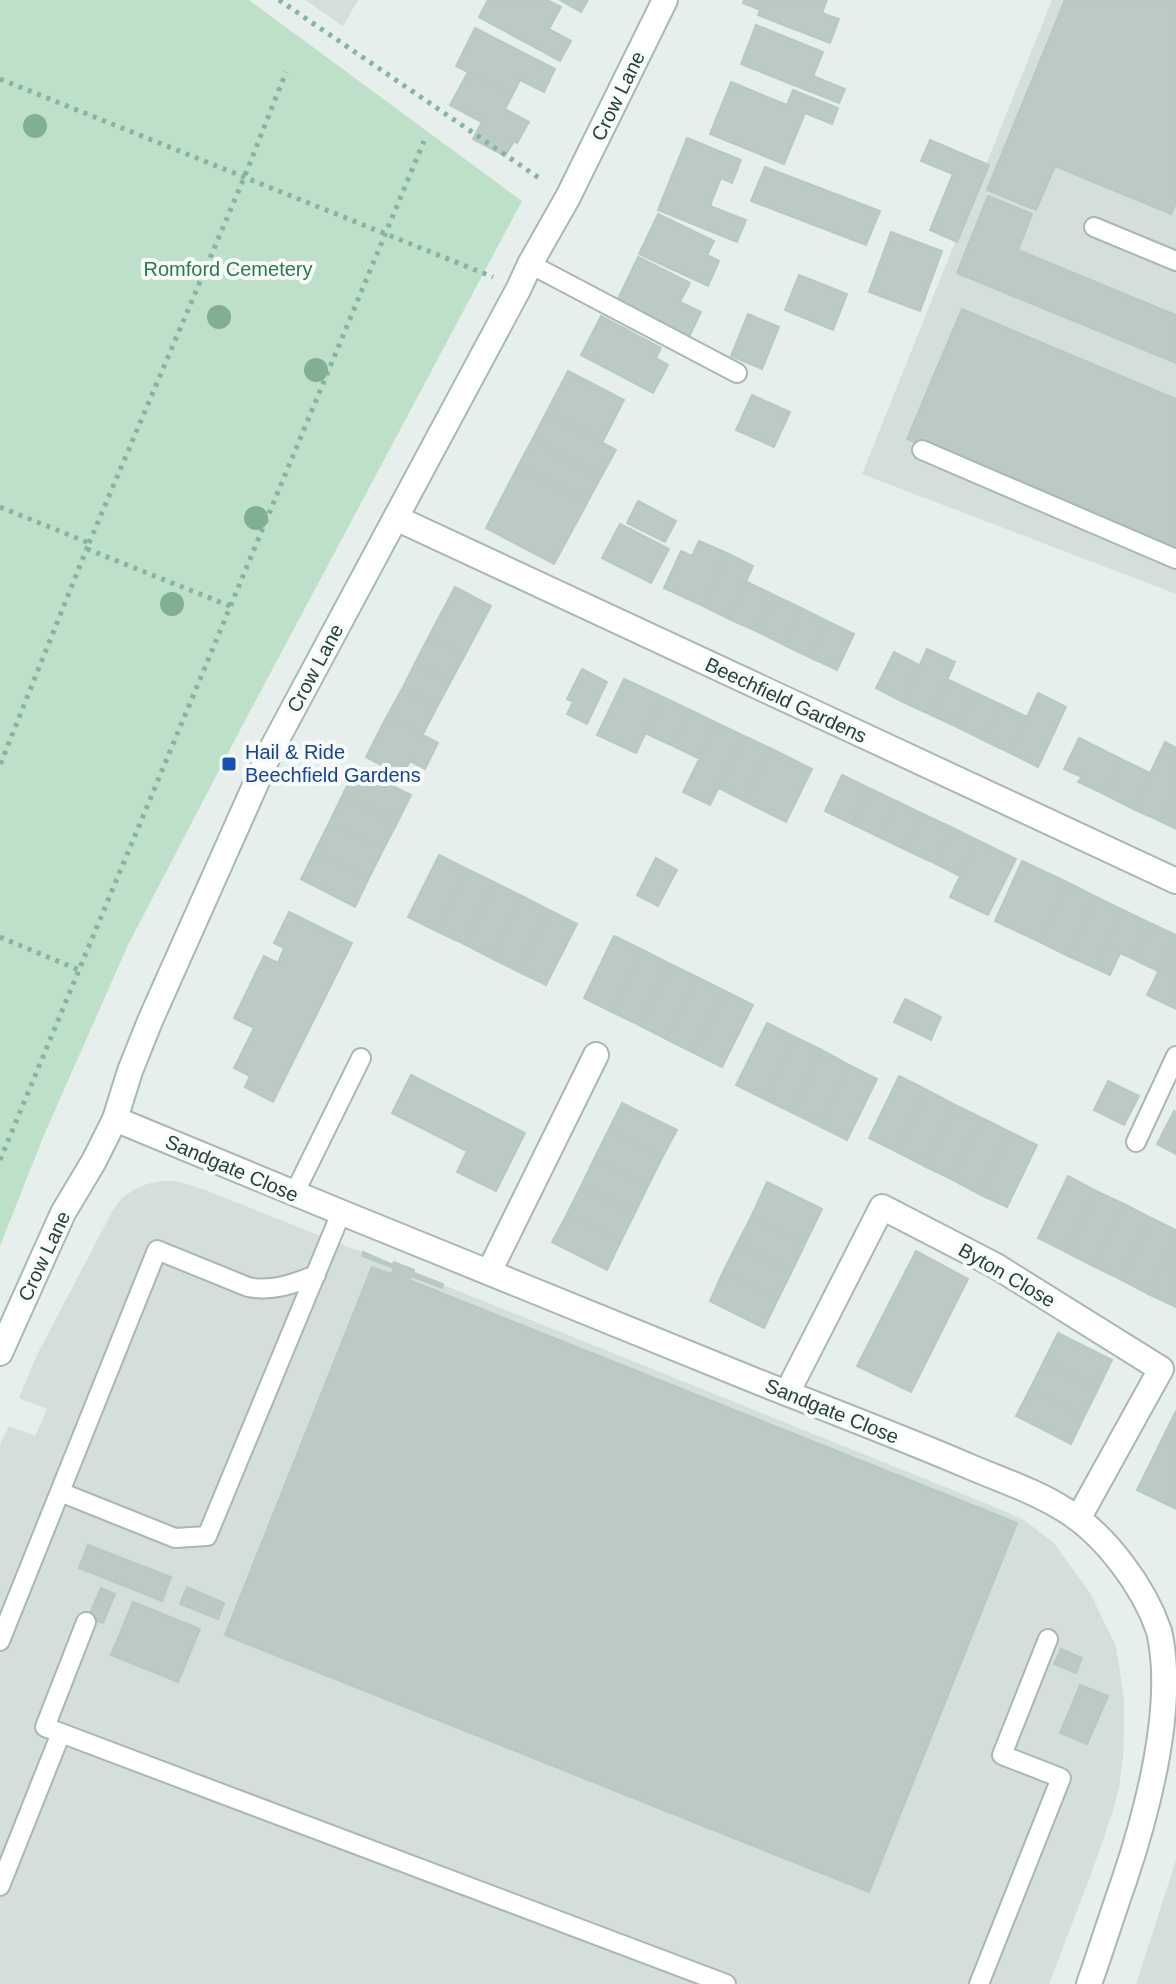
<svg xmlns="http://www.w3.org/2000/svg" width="1176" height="1984" viewBox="0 0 1176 1984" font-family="Arial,sans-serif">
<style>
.built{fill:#d4dfda}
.green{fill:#bfe0c8}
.building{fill:#bbcac4;stroke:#b8c9c2;stroke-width:2}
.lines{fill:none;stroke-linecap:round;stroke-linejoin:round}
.lane-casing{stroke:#a8b8b2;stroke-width:22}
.street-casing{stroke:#a8b8b2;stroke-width:28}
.secondary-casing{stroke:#a4bbb3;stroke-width:28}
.path{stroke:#86b3a5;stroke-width:5;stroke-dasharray:4 6;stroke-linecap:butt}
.lane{stroke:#fff;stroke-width:18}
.street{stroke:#fff;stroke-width:24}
.secondary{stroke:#fff;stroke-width:24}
.tree{fill:#80af93}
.transit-dot{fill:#1a4fb4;stroke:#f7fbf9;stroke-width:3}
.labels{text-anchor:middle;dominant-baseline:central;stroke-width:8;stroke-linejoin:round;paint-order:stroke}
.street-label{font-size:20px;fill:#24423a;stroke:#f7fbf9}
.park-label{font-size:20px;fill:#2d7a4b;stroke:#f7fbf9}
.transit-label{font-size:20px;fill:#164399;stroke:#f7fbf9;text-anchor:start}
</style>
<rect width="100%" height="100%" fill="#e6efeb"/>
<path class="built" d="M 305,0 L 358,0 L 343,26 Z
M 1052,0 L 1176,0 L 1176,594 L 862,474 Z
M 161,1181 L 175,1181 L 200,1188 L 392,1264 L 394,1262 L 414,1270 L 414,1273 L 990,1505 L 1024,1520 L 1054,1543 L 1090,1593 L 1116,1646 L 1124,1699 L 1124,1727 L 1123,1758 L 1119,1788 L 1111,1817 L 1090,1877 L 1049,1984 L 0,1984 L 0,1445 L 9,1426 L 35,1436 L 47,1409 L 19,1398 L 37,1355 L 113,1210 L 123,1197 L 135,1189 L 147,1184 Z
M 1176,1860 L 1176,1984 L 1136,1984 Z"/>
<path class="green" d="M 0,0 L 249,0 L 522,201 L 239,732 L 128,945 L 44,1135 L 0,1246 Z"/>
<path class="building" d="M 488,0 L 547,0 L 561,7 L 549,29 L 571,41 L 560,61 L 479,17 Z
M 560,0 L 588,0 L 581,12 Z
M 744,0 L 827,0 L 822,13 L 839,19 L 830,43 L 758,15 L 760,10 L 743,3 Z
M 1065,0 L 1176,0 L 1176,203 L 1171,214 L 1055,166 L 1036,210 L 987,190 Z
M 756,25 L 823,52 L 813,76 L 845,89 L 839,103 L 741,64 Z
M 475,28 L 555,69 L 544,92 L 520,80 L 513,94 L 456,66 Z
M 468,72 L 513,94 L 505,109 L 529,122 L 517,143 L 514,141 L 505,156 L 473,139 L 482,122 L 450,105 Z
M 731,82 L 787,105 L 793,90 L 838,108 L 832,124 L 805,113 L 784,164 L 710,134 Z
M 687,138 L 741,160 L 732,183 L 721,178 L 710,206 L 746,220 L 737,242 L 658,210 Z
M 930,140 L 989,165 L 957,242 L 930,230 L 953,174 L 921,161 Z
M 765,167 L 880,211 L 866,245 L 751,201 Z
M 988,196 L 1032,214 L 1018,250 L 1176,315 L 1176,363 L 957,273 Z
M 658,214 L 714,241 L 707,255 L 719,261 L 708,286 L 639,254 Z
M 891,232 L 942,251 L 920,311 L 869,292 Z
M 638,257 L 690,283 L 680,302 L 701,312 L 689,337 L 617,301 Z
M 799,275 L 847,294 L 833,330 L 785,310 Z
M 962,309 L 1176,399 L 1176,552 L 907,439 Z
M 748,314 L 779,327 L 762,369 L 731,356 Z
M 601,316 L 661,348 L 656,358 L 668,365 L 653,393 L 581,355 Z
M 568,371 L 624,400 L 602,443 L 546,413 Z
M 752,395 L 790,412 L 774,447 L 736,430 Z
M 546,413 L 616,450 L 601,477 L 532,440 Z
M 532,440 L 601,477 L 587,503 L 518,466 Z
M 518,466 L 587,503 L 554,564 L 486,528 Z
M 638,501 L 676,521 L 665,542 L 627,523 Z
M 620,524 L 669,549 L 651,583 L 602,558 Z
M 699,541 L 727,553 L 703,606 L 664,588 L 681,551 L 692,556 Z
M 727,553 L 753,566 L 729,619 L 703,606 Z
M 747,582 L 774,595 L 756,631 L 729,619 Z
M 455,587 L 491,606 L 465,655 L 429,636 Z
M 774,595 L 801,608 L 784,645 L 756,631 Z
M 801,608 L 827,621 L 809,657 L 784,645 Z
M 827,621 L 854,634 L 837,670 L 809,657 Z
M 429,636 L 465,655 L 451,681 L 415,663 Z
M 927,649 L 955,662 L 931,715 L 903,702 Z
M 894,652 L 919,665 L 903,702 L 876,688 Z
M 415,663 L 451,681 L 437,707 L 402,689 Z
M 582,669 L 607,682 L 587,724 L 567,714 L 573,702 L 567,699 Z
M 624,679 L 663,697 L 636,753 L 597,735 Z
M 947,679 L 974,692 L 957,727 L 931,715 Z
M 402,689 L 437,707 L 423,734 L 387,716 Z
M 974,692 L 1002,705 L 985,741 L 957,727 Z
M 1038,693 L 1066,707 L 1038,767 L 1010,753 Z
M 663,697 L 690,710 L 673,746 L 645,733 Z
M 1002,705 L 1027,717 L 1010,753 L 985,741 Z
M 690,710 L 717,723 L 700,759 L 673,746 Z
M 387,716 L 438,743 L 425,769 L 410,761 L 402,776 L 366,757 Z
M 717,723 L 744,736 L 710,805 L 683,792 Z
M 744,736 L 770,748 L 744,801 L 719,788 Z
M 1079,738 L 1123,760 L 1106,795 L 1078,782 L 1082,777 L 1064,769 Z
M 1165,742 L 1176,748 L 1176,787 L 1160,821 L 1133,809 Z
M 770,748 L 812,769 L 786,822 L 744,801 Z
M 1123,760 L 1150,773 L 1133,809 L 1106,795 Z
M 356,768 L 411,795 L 397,823 L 342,796 Z
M 842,775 L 869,788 L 852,824 L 825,811 Z
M 1176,787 L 1176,829 L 1160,821 Z
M 869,788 L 896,801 L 879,837 L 852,824 Z
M 342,796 L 397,823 L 383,850 L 329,823 Z
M 896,801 L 923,814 L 906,850 L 879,837 Z
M 923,814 L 951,827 L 934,863 L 906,850 Z
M 329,823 L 383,850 L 369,878 L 315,851 Z
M 951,827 L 977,840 L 960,876 L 934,863 Z
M 977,840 L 1016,859 L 988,915 L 950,897 Z
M 315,851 L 369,878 L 355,907 L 301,879 Z
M 439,855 L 467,869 L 436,931 L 408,917 Z
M 656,858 L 677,870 L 658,906 L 637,895 Z
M 1022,861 L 1069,883 L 1040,942 L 995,921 Z
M 467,869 L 494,882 L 464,944 L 436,931 Z
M 494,882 L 522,896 L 491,958 L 464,944 Z
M 1069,883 L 1096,897 L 1068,956 L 1040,942 Z
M 522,896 L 549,910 L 519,972 L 491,958 Z
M 1096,897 L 1123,910 L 1095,968 L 1068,956 Z
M 549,910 L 577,924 L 546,985 L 519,972 Z
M 1123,910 L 1150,923 L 1133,959 L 1120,953 L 1110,975 L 1095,968 Z
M 289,912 L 352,943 L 273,1102 L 245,1087 L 250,1076 L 234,1068 L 254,1028 L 234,1018 L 264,956 L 278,963 L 284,948 L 274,943 Z
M 1150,923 L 1176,935 L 1158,971 L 1133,959 Z
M 1176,935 L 1176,1009 L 1147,995 Z
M 614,936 L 643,950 L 612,1012 L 584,998 Z
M 643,950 L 670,964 L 639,1025 L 612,1012 Z
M 670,964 L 697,977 L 666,1039 L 639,1025 Z
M 697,977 L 725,991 L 694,1053 L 666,1039 Z
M 725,991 L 753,1005 L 722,1067 L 694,1053 Z
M 905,999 L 941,1017 L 931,1040 L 894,1022 Z
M 767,1023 L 795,1037 L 764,1099 L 736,1085 Z
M 795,1037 L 822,1050 L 791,1112 L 764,1099 Z
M 822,1050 L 849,1065 L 819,1126 L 791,1112 Z
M 849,1065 L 877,1079 L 847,1140 L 819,1126 Z
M 411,1075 L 525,1133 L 496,1191 L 457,1172 L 467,1151 L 392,1113 Z
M 899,1076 L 927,1090 L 897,1152 L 869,1138 Z
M 1108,1081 L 1139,1096 L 1124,1125 L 1094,1110 Z
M 927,1090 L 955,1105 L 924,1166 L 897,1152 Z
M 622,1103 L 677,1130 L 662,1158 L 608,1131 Z
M 955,1105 L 982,1118 L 951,1179 L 924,1166 Z
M 1174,1111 L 1176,1112 L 1176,1154 L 1157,1144 Z
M 982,1118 L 1010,1132 L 979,1194 L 951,1179 Z
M 608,1131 L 662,1158 L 648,1186 L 594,1159 Z
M 1010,1132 L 1037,1145 L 1007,1207 L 979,1194 Z
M 594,1159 L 648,1186 L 635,1213 L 581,1186 Z
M 1068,1176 L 1096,1191 L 1066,1252 L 1038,1238 Z
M 767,1182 L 822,1209 L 805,1244 L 751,1217 Z
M 581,1186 L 635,1213 L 621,1241 L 567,1214 Z
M 1096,1191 L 1124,1204 L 1093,1266 L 1066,1252 Z
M 1124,1204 L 1151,1218 L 1120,1279 L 1093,1266 Z
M 567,1214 L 621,1241 L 607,1270 L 552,1242 Z
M 751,1217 L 805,1244 L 792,1271 L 737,1244 Z
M 1151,1218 L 1176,1230 L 1176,1238 L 1148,1294 L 1120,1279 Z
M 1176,1238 L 1176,1307 L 1148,1294 Z
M 737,1244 L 792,1271 L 778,1299 L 723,1272 Z
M 916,1251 L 968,1279 L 911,1392 L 857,1366 Z
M 363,1252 L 393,1265 L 394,1262 L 414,1270 L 414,1273 L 443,1284 L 442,1288 L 411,1276 L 409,1280 L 1017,1523 L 869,1892 L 225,1635 L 372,1267 L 391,1274 L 394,1268 L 362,1256 Z
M 723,1272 L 778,1299 L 764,1328 L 710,1301 Z
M 1058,1333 L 1112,1360 L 1098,1389 L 1044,1361 Z
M 1044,1361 L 1098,1389 L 1084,1417 L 1030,1389 Z
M 1030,1389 L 1084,1417 L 1071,1444 L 1016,1416 Z
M 1176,1411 L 1176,1509 L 1137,1490 Z
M 88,1545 L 171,1577 L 162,1601 L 79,1568 Z
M 187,1587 L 224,1603 L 218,1619 L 180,1604 Z
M 101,1588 L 115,1594 L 103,1623 L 88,1618 Z
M 133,1602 L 200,1629 L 178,1682 L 111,1655 Z
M 1061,1649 L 1082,1658 L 1076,1673 L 1054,1664 Z
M 1080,1685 L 1108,1696 L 1087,1744 L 1060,1733 Z"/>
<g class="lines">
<defs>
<path id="lane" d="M 1094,227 L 1176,261
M 530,264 L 737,373
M 922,450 L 1176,559
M 1136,1142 L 1176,1056
M 294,1194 L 361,1058
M 60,1492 L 175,1538 L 207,1536 L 341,1213
M 86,1622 L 45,1727 L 726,1984
M 0,1641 L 157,1250 L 248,1287 C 272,1292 293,1284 316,1275
M 0,1886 L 61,1733
M 979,1984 L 1061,1778 L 1002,1755 L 1048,1639"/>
<path id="street" d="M 396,518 L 1176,881
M 115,1119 C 328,1208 542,1294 756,1381 C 829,1410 901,1437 973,1468 C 1004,1481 1037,1492 1065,1510 C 1105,1534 1144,1587 1159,1631 C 1176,1704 1148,1810 1124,1881 C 1112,1915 1101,1950 1089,1984
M 489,1272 L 596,1055
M 787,1393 L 882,1207 L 996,1266 L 1161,1369 L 1078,1519"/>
<path id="secondary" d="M 0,1353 L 63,1213 L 94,1161 L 115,1119 L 130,1071 L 150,1021 L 270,752 L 519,288 L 530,264 L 568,197 L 665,0"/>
</defs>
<use href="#lane" class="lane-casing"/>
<use href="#street" class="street-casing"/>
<use href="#secondary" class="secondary-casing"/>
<path class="path" d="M 279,0 L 542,180
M 0,79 L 493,277
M 0,507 L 89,543 L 0,765
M 89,543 L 244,178 L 286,72
M 87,549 L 230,606
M 0,937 L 79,970 L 424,141
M 0,1160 L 79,970"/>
<use href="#lane" class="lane"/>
<use href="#street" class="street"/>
<use href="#secondary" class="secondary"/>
</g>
<g class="tree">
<circle cx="35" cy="126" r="12"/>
<circle cx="219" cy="317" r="12"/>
<circle cx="316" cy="370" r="12"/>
<circle cx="256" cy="518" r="12"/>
<circle cx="172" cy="604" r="12"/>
</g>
<rect class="transit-dot" x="221" y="756" width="16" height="16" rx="4"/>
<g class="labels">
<g class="street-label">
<text transform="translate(618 96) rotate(-64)">Crow Lane</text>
<text transform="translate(315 668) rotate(-62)">Crow Lane</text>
<text transform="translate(786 700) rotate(25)">Beechfield Gardens</text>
<text transform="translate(232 1168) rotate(23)">Sandgate Close</text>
<text transform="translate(44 1256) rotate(-65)">Crow Lane</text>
<text transform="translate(1007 1275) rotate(30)">Byton Close</text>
<text transform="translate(832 1411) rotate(22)">Sandgate Close</text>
</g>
<g class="park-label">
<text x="228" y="269">Romford Cemetery</text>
</g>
<g class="transit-label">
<text x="245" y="752">Hail &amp; Ride<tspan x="245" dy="23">Beechfield Gardens</tspan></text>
</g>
</g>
</svg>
